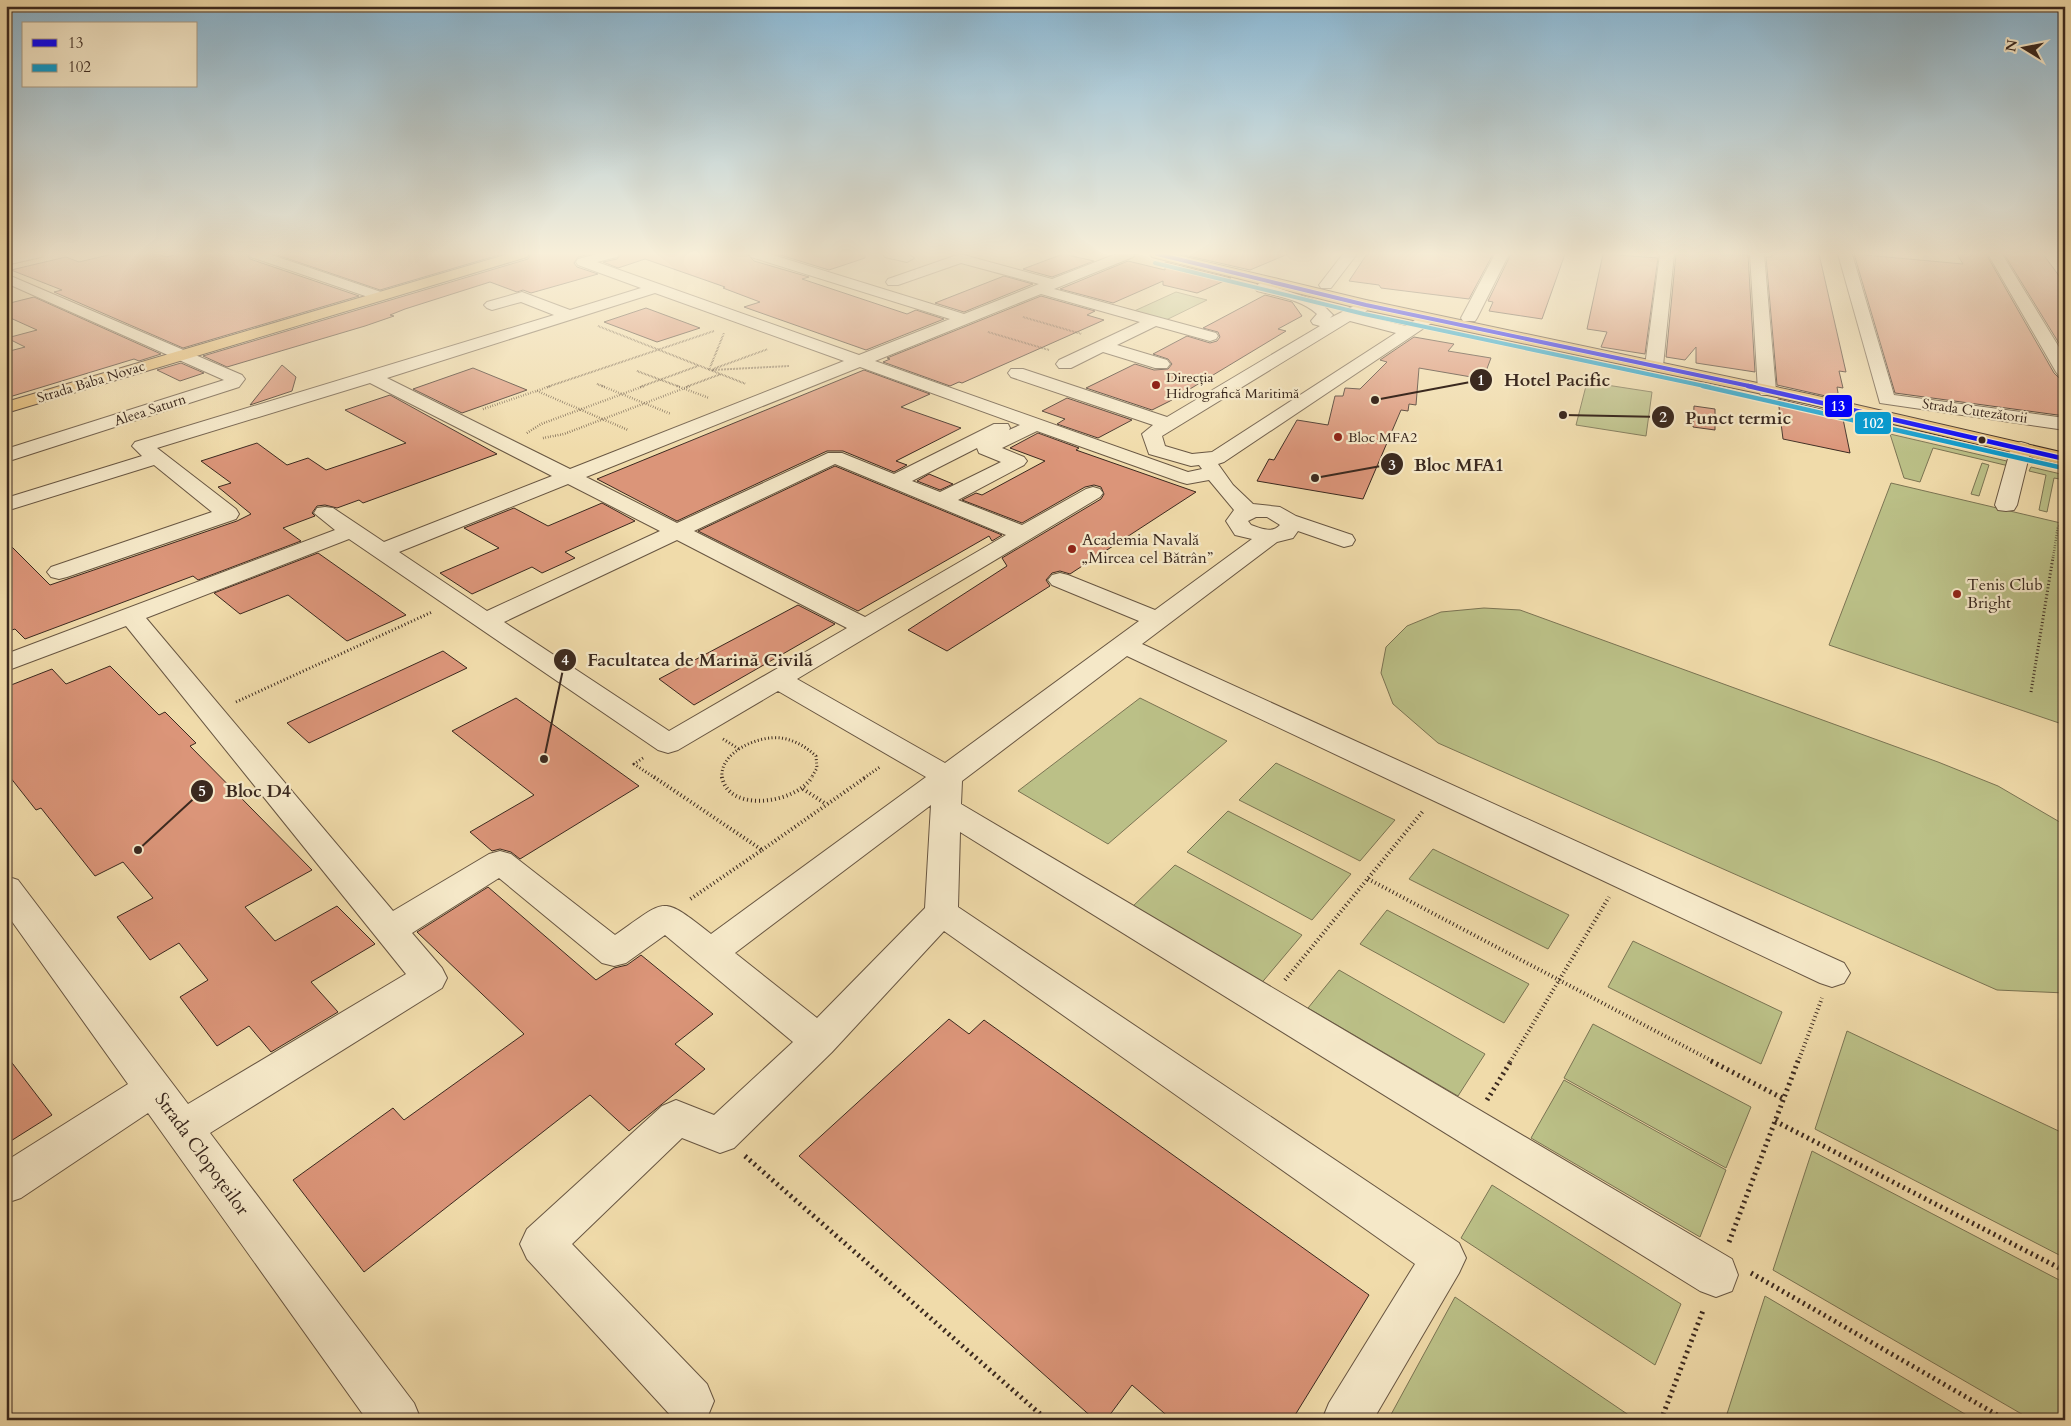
<svg xmlns="http://www.w3.org/2000/svg" width="2071" height="1426" viewBox="0 0 2071 1426" font-family="Cardo,serif">
<style>
.green{fill:#bbc087;stroke:#7b7453}
.building{fill:#db9579;stroke:#3b291f}
.lines{fill:none;stroke-linecap:round;stroke-linejoin:round}
.minor-casing{stroke:#685642;stroke-width:2}
.major-casing{stroke:#3b291f;stroke-width:2}
.path-far4{stroke:#3b291f;stroke-width:2;stroke-dasharray:0.5 1;stroke-linecap:butt}
.path-far3{stroke:#3b291f;stroke-width:2.5;stroke-dasharray:0.5 2;stroke-linecap:butt}
.path-far2{stroke:#3b291f;stroke-width:3;stroke-dasharray:1 2.5;stroke-linecap:butt}
.path-far1{stroke:#3b291f;stroke-width:4;stroke-dasharray:1 3;stroke-linecap:butt}
.path{stroke:#3b291f;stroke-width:5;stroke-dasharray:2 4;stroke-linecap:butt}
.minor{fill:#f5e8c8;fill-rule:evenodd}
.major{fill:#e8be75;fill-rule:evenodd}
.bus-1-far1-casing{stroke:#f5e8c8;stroke-width:5.5}
.bus-1-casing{stroke:#f5e8c8;stroke-width:7}
.bus-2-far1-casing{stroke:#f5e8c8;stroke-width:5.5}
.bus-2-casing{stroke:#f5e8c8;stroke-width:7}
.bus-1-far1{stroke:#00f;stroke-width:4}
.bus-1{stroke:#00f;stroke-width:4.5}
.bus-2-far1{stroke:#099cd1;stroke-width:4}
.bus-2{stroke:#099cd1;stroke-width:4.5}
.poi-dot{fill:#8f2418;stroke:#f5e8c8;stroke-width:2}
.bus-dot{fill:#3b291f;stroke:#f5e8c8;stroke-width:2}
.labels{text-anchor:middle;dominant-baseline:central;stroke-width:4.5;stroke-linejoin:round;paint-order:stroke}
.far-poi-label{font-size:14px;fill:#3b291f;stroke:#f5e8c8;text-anchor:start}
.far-street-label{font-size:14px;fill:#3b291f;stroke:#f5e8c8}
.poi-label{font-size:16px;fill:#3b291f;stroke:#f5e8c8;text-anchor:start}
.near-street-label{font-size:19px;fill:#3b291f;stroke:#f5e8c8}
.leader{fill:none;stroke:#3b291f;stroke-width:2}
.callout-dot{fill:#3b291f;stroke:#f5e8c8;stroke-width:2}
.mark-label{font-size:15px;text-anchor:middle;font-weight:bold;fill:#fff}
.callout-label{font-size:18px;text-anchor:middle;font-weight:bold;fill:#3b291f;stroke:#f5e8c8;stroke-width:4.5;stroke-linejoin:round;paint-order:stroke}
.line-badge{stroke:#f5e8c8;stroke-width:2}
.badge-label{font-size:14px;text-anchor:middle;font-weight:bold;fill:#fff}
</style>
<rect width="100%" height="100%" fill="#f0dbaa"/>
<filter id="stains"><feTurbulence type="fractalNoise" baseFrequency=".004" numOctaves="4"/><feColorMatrix values="0 0 0 0 .2 0 0 0 0 .09 0 0 0 0 .02 0 0 0 .5 -.17"/></filter>
<radialGradient id="worn" r=".72"><stop offset=".6" stop-color="#630" stop-opacity="0"/><stop offset="1" stop-color="#630" stop-opacity=".3"/></radialGradient>
<path class="green" d="M 1176,292 L 1207,300 L 1164,321 L 1132,312 Z
M 1587,382 L 1652,392 L 1646,436 L 1576,425 Z
M 1890,434 L 2011,462 L 2009,466 L 1933,448 L 1920,482 L 1904,478 Z
M 1982,463 L 1989,465 L 1979,496 L 1971,494 Z
M 2031,467 L 2065,475 L 2065,480 L 2054,478 L 2047,512 L 2039,510 L 2046,475 L 2029,471 Z
M 1891,483 L 2065,524 L 2065,725 L 1829,645 Z
M 1484,608 L 1520,610 L 1938,762 L 1998,786 L 2058,821 L 2065,827 L 2065,993 L 1997,990 L 1438,743 L 1393,704 L 1381,673 L 1386,647 L 1407,626 L 1441,612 Z
M 1140,698 L 1227,741 L 1108,844 L 1018,791 Z
M 1276,763 L 1395,820 L 1360,861 L 1239,800 Z
M 1228,811 L 1351,874 L 1312,920 L 1187,852 Z
M 1433,849 L 1569,915 L 1548,949 L 1409,879 Z
M 1175,865 L 1302,935 L 1259,986 L 1129,910 Z
M 1387,910 L 1529,984 L 1504,1023 L 1360,944 Z
M 1633,941 L 1782,1012 L 1761,1064 L 1608,987 Z
M 1339,970 L 1485,1054 L 1458,1096 L 1308,1008 Z
M 1593,1024 L 1751,1107 L 1726,1168 L 1564,1078 Z
M 1847,1031 L 2065,1134 L 2065,1258 L 1815,1129 Z
M 1564,1080 L 1726,1170 L 1700,1237 L 1531,1138 Z
M 1812,1151 L 2065,1283 L 2065,1420 L 2032,1420 L 1773,1270 Z
M 1492,1185 L 1681,1304 L 1655,1365 L 1461,1238 Z
M 1765,1296 L 1975,1420 L 1725,1420 Z
M 1455,1297 L 1636,1420 L 1388,1420 Z"/>
<path class="building" d="M 113,254 L 158,254 L 167,257 L 179,254 L 247,254 L 250,259 L 359,296 L 183,348 L 54,292 L 62,290 L 11,270 L 66,257 L 79,262 Z
M 274,254 L 502,254 L 380,290 Z
M 531,254 L 590,254 L 578,257 L 574,263 L 577,267 L 598,274 L 531,293 L 523,290 L 517,292 L 490,282 L 405,309 L 390,315 L 394,316 L 365,326 L 227,367 L 203,356 L 528,259 Z
M 621,254 L 747,254 L 754,261 L 809,277 L 802,279 L 907,314 L 916,310 L 944,319 L 866,350 L 744,307 L 760,302 L 723,288 L 725,287 L 645,259 L 618,268 L 603,262 L 617,259 Z
M 777,254 L 865,254 L 865,258 L 829,270 Z
M 1063,254 L 1094,261 L 1052,277 L 1023,269 Z
M 1180,254 L 1288,254 L 1250,270 Z
M 1367,254 L 1493,254 L 1469,299 L 1381,288 L 1379,285 L 1349,281 Z
M 1511,254 L 1565,254 L 1542,319 L 1489,311 L 1493,302 L 1488,301 Z
M 1603,254 L 1658,258 L 1645,354 L 1601,347 L 1607,332 L 1587,329 Z
M 1676,254 L 1748,255 L 1755,372 L 1696,363 L 1696,347 L 1685,360 L 1666,357 Z
M 1771,254 L 1819,254 L 1846,372 L 1839,371 L 1843,388 L 1837,387 L 1839,399 L 1777,385 L 1766,257 L 1772,257 Z
M 1854,254 L 1963,264 L 1957,254 L 1986,254 L 2054,373 L 2059,378 L 2065,379 L 2065,416 L 1895,393 Z
M 2004,254 L 2043,254 L 2065,284 L 2065,353 Z
M 1128,261 L 1165,270 L 1165,262 L 1231,278 L 1197,293 L 1163,285 L 1163,281 L 1113,303 L 1060,289 Z
M 1004,276 L 1033,284 L 964,312 L 935,303 Z
M 1265,295 L 1292,302 L 1302,316 L 1278,329 L 1286,331 L 1170,401 L 1152,410 L 1086,388 L 1135,364 L 1154,370 L 1168,369 L 1172,364 L 1168,359 L 1153,354 L 1187,336 L 1210,343 L 1217,341 L 1220,337 L 1218,332 L 1203,328 Z
M 1041,296 L 1095,311 L 1087,315 L 1104,320 L 962,383 L 959,382 L 950,386 L 883,362 L 890,359 L 887,358 Z
M 34,297 L 161,354 L 139,361 L 134,359 L 6,398 L 6,352 L 25,347 L 7,338 L 37,330 L 6,316 L 6,304 Z
M 646,308 L 700,328 L 657,342 L 604,322 Z
M 1414,337 L 1454,344 L 1448,351 L 1491,358 L 1483,379 L 1419,368 L 1416,405 L 1409,404 L 1408,411 L 1401,410 L 1363,499 L 1257,481 L 1269,459 L 1274,460 L 1297,420 L 1328,425 L 1335,396 L 1343,396 L 1345,388 L 1360,389 L 1387,362 L 1380,360 Z
M 181,363 L 204,373 L 180,381 L 157,370 Z
M 282,365 L 296,377 L 292,391 L 250,405 Z
M 473,368 L 527,390 L 462,413 L 413,389 Z
M 864,370 L 930,394 L 901,407 L 961,428 L 896,461 L 907,465 L 894,472 L 843,451 L 827,451 L 677,521 L 597,479 Z
M 390,395 L 497,454 L 363,503 L 359,500 L 337,508 L 325,505 L 317,506 L 312,513 L 315,516 L 283,528 L 301,541 L 198,580 L 193,576 L 25,639 L 15,629 L 6,632 L 6,541 L 50,585 L 237,521 L 251,514 L 218,487 L 231,483 L 201,461 L 257,443 L 287,465 L 308,458 L 326,470 L 406,443 L 345,410 Z
M 1067,398 L 1132,420 L 1098,438 L 1057,424 L 1065,419 L 1042,411 Z
M 1778,399 L 1842,414 L 1850,453 L 1783,439 Z
M 1694,406 L 1715,409 L 1715,430 L 1693,427 Z
M 1038,433 L 1079,448 L 1076,450 L 1196,492 L 1070,574 L 1060,571 L 1052,573 L 1046,580 L 1050,586 L 947,651 L 908,630 L 1007,566 L 1002,558 L 1101,499 L 1104,494 L 1101,487 L 1094,485 L 1085,487 L 1022,523 L 962,500 L 976,493 L 982,495 L 1045,461 L 1010,448 Z
M 835,466 L 1002,535 L 992,541 L 989,536 L 858,611 L 698,531 Z
M 929,474 L 953,484 L 940,490 L 917,481 Z
M 602,503 L 635,521 L 565,552 L 575,558 L 542,573 L 532,567 L 472,594 L 440,573 L 499,548 L 464,528 L 514,508 L 548,526 Z
M 318,553 L 406,615 L 347,641 L 288,595 L 240,614 L 214,593 Z
M 798,605 L 835,624 L 694,705 L 659,679 Z
M 443,651 L 467,668 L 309,743 L 287,723 Z
M 110,666 L 159,715 L 165,712 L 196,743 L 190,746 L 312,870 L 245,907 L 275,941 L 337,906 L 375,944 L 311,982 L 338,1012 L 271,1052 L 249,1026 L 217,1046 L 180,997 L 208,980 L 179,943 L 150,960 L 117,917 L 153,898 L 123,862 L 95,876 L 41,808 L 36,810 L 6,772 L 6,687 L 52,669 L 66,684 Z
M 516,698 L 639,786 L 520,859 L 511,852 L 500,849 L 492,851 L 470,832 L 534,795 L 452,731 Z
M 488,887 L 596,980 L 614,968 L 627,965 L 641,955 L 713,1014 L 675,1044 L 705,1069 L 629,1131 L 590,1095 L 364,1272 L 293,1180 L 393,1108 L 404,1120 L 524,1034 L 417,932 Z
M 949,1019 L 969,1034 L 984,1020 L 1369,1295 L 1292,1420 L 1172,1420 L 1132,1385 L 1106,1420 L 1095,1420 L 799,1156 Z
M 6,1055 L 52,1115 L 6,1144 Z"/>
<g class="lines">
<defs>
<path id="minor" d="M 19,254 L 43,254 L 41,257 L 6,265 L 6,257 Z
M 249,254 L 269,254 L 384,293 L 387,296 L 379,301 L 374,299 L 251,257 Z
M 597,254 L 619,254 L 617,257 L 597,262 L 859,355 L 950,319 L 751,257 L 749,254 L 770,254 L 964,314 L 1039,284 L 961,263 L 898,285 L 888,285 L 886,282 L 888,279 L 960,254 L 1052,279 L 1116,254 L 1135,254 L 1133,257 L 1054,289 L 1216,333 L 1218,336 L 1216,339 L 1210,341 L 1156,326 L 1117,345 L 1167,360 L 1170,364 L 1167,368 L 1155,368 L 1103,352 L 1071,368 L 1059,368 L 1056,364 L 1059,360 L 1140,322 L 1041,294 L 875,361 L 1188,472 L 1202,469 L 1199,465 L 1191,466 L 1149,454 L 1142,434 L 1153,425 L 1011,377 L 1008,373 L 1011,369 L 1023,369 L 1167,417 L 1320,326 L 1313,324 L 1311,321 L 1317,314 C 1302,300 1277,296 1257,291 L 1255,288 C 1260,281 1270,277 1278,279 L 1280,282 L 1275,287 L 1320,302 L 1333,315 L 1330,318 L 1366,300 L 1374,305 L 1361,315 L 1406,326 L 1421,316 L 1433,316 L 1435,319 L 1433,322 L 1224,462 L 1218,464 L 1233,485 L 1253,504 L 1280,507 L 1296,516 L 1352,535 L 1355,540 L 1352,545 L 1344,547 L 1298,531 L 1293,538 L 1277,542 L 1142,644 L 1844,963 L 1850,973 L 1844,983 L 1832,987 L 1820,983 L 1127,656 L 962,781 L 961,804 L 1732,1259 L 1738,1275 L 1732,1291 L 1716,1297 L 1700,1291 L 960,832 L 958,907 L 1459,1243 L 1466,1258 L 1459,1273 L 1373,1420 L 1322,1420 L 1329,1403 L 1415,1264 L 944,931 L 832,1052 L 734,1148 L 720,1153 L 682,1138 L 572,1244 L 707,1384 L 714,1401 L 707,1418 L 703,1420 L 673,1418 L 527,1259 L 520,1244 L 527,1229 L 662,1106 L 676,1100 L 714,1115 L 793,1042 L 665,935 L 626,963 L 614,966 L 602,963 L 499,878 L 412,933 L 442,968 L 447,978 L 442,988 L 210,1133 L 414,1403 L 421,1420 L 367,1420 L 148,1113 L 21,1198 L 6,1203 L 6,1161 L 128,1084 L 6,913 L 6,876 L 18,880 L 188,1104 L 406,974 L 126,626 L 6,671 L 6,654 L 335,530 L 314,513 L 317,508 L 325,507 L 333,508 L 384,542 L 552,476 L 370,383 L 157,448 L 236,509 L 239,514 L 236,519 L 67,577 L 59,579 L 51,577 L 47,572 L 51,567 L 212,512 L 154,465 L 6,511 L 6,498 L 142,456 L 132,446 L 135,442 L 554,315 L 521,302 L 492,310 L 487,308 L 484,305 L 487,302 L 522,292 L 570,310 L 641,288 L 578,265 L 576,262 L 578,259 ZM 655,293 L 844,361 L 570,469 L 387,378 ZM 1350,321 L 1396,333 L 1212,452 L 1192,454 L 1165,446 L 1162,436 ZM 860,367 L 1020,425 L 1009,430 L 1010,428 L 1008,424 L 994,424 L 894,474 L 842,453 L 828,453 L 677,523 L 586,477 ZM 1037,431 L 1180,482 L 1187,484 L 1209,480 L 1234,510 L 1226,521 L 1235,535 L 1252,539 L 1155,610 L 1068,575 L 1060,573 L 1052,575 L 1048,580 L 1052,585 L 1139,621 L 945,763 L 797,679 L 1100,497 L 1103,493 L 1100,489 L 1093,487 L 1086,489 L 1022,525 L 958,500 L 1024,465 L 1027,461 L 1024,457 L 1002,448 ZM 977,448 L 979,453 L 1001,462 L 940,492 L 912,481 ZM 835,464 L 1006,535 L 865,617 L 694,531 ZM 568,484 L 660,531 L 487,611 L 399,552 ZM 1256,517 L 1267,517 L 1280,525 C 1272,534 1260,528 1251,525 L 1248,521 ZM 349,539 L 658,750 L 668,753 L 678,750 L 778,691 L 926,777 L 711,934 C 660,894 667,899 615,935 L 511,854 L 500,851 L 489,854 L 393,911 L 146,618 ZM 677,540 L 847,628 L 669,731 L 504,622 ZM 931,805 L 925,908 L 817,1018 L 735,953 Z
M 883,254 L 907,254 L 914,258 L 907,262 L 885,257 Z
M 1343,254 L 1357,254 L 1331,288 L 1321,288 L 1319,285 Z
M 1495,254 L 1509,254 L 1477,318 L 1475,321 L 1463,321 L 1461,318 Z
M 1660,254 L 1674,254 L 1663,366 L 1660,370 L 1648,370 L 1645,366 Z
M 1750,254 L 1764,254 L 1776,391 L 1773,395 L 1761,395 L 1758,391 Z
M 1838,254 L 1852,254 L 1894,395 L 2065,418 L 2065,430 L 1880,403 Z
M 1988,254 L 2002,254 L 2065,357 L 2065,377 L 2059,376 L 2056,372 Z
M 6,274 L 242,375 L 245,379 L 239,387 L 6,462 L 6,449 L 224,380 L 6,283 Z
M 2021,442 L 2028,444 L 2031,448 L 2017,505 L 2014,510 L 2006,511 L 1998,510 L 1995,505 L 2011,448 L 2014,444 Z"/>
<path id="major" d="M 508,254 L 529,254 L 527,257 L 6,413 L 6,402 Z
M 1150,254 L 1173,254 L 1366,300 L 1809,394 L 2065,453 L 2065,465 L 1809,404 L 1366,310 L 1152,257 Z"/>
</defs>
<use href="#minor" class="minor-casing"/>
<use href="#major" class="major-casing"/>
<path class="path-far4" d="M 1023,317 L 1082,334
M 598,326 L 746,384
M 988,332 L 1049,350
M 713,369 L 768,349
M 709,370 L 724,333
M 712,370 L 789,366
M 637,371 L 680,387
M 597,384 L 605,387
M 547,387 L 714,331
M 640,387 L 698,366
M 686,387 L 721,374"/>
<path class="path-far3" d="M 602,386 L 671,414
M 677,386 L 709,398
M 537,391 L 628,430
M 483,409 L 551,386
M 527,433 L 541,424 L 644,386
M 543,438 L 564,434 L 690,386
M 2053,558 L 2058,526 L 2065,528"/>
<path class="path-far2" d="M 2031,692 L 2053,557
M 236,702 L 432,612
M 723,739 L 739,749
M 643,758 L 634,764 L 655,778
M 722,778 C 719,752 759,735 781,738 C 795,740 806,747 816,756 L 817,768 L 811,778
M 864,778 L 880,767"/>
<path class="path-far1" d="M 654,777 L 762,850 L 689,900
M 722,777 C 729,814 797,803 812,777
M 803,789 L 826,804
M 762,850 L 866,777
M 1368,879 L 1714,1062
M 1285,980 L 1423,811
M 1510,1062 L 1609,897
M 1798,1062 L 1822,998"/>
<path class="path" d="M 1711,1061 L 1784,1099
M 1487,1100 L 1511,1061
M 1775,1121 L 2065,1271
M 745,1156 L 1047,1420
M 1729,1242 L 1798,1061
M 1751,1273 L 2006,1420
M 1661,1420 L 1704,1308"/>
<use href="#minor" class="minor"/>
<use href="#major" class="major"/>
<defs>
<path id="bus-1-far1" d="M 1157,254 L 1366,305 L 1754,387"/>
<path id="bus-1" d="M 1748,386 L 2065,459"/>
<path id="bus-2-far1" d="M 1155,263 L 1364,314 L 1709,387"/>
<path id="bus-2" d="M 1703,386 L 2063,468"/>
</defs>
<use href="#bus-1-far1" class="bus-1-far1-casing"/>
<use href="#bus-1" class="bus-1-casing"/>
<use href="#bus-2-far1" class="bus-2-far1-casing"/>
<use href="#bus-2" class="bus-2-casing"/>
<use href="#bus-1-far1" class="bus-1-far1"/>
<use href="#bus-1" class="bus-1"/>
<use href="#bus-2-far1" class="bus-2-far1"/>
<use href="#bus-2" class="bus-2"/>
</g>
<linearGradient id="sky" x2="0" y2="1"><stop stop-color="#89b6d2"/><stop offset="0.56" stop-color="#f8efd9"/><stop offset="1" stop-color="#f8efd9" stop-opacity="0"/></linearGradient>
<rect width="2071" height="453" fill="url(#sky)"/>
<g class="poi-dot">
<circle cx="1156" cy="385" r="5"/>
<circle cx="1338" cy="437" r="5"/>
<circle cx="1072" cy="549" r="5"/>
<circle cx="1957" cy="594" r="5"/>
</g>
<circle class="bus-dot" cx="1982" cy="440" r="4.5"/>
<g class="labels">
<g class="far-poi-label">
<text x="1166" y="377">Direcția<tspan x="1166" dy="16">Hidrografică Maritimă</tspan></text>
<text x="1348" y="437">Bloc MFA2</text>
</g>
<g class="far-street-label">
<text transform="translate(91 382) rotate(-17)">Strada Baba Novac</text>
<text transform="translate(150 410) rotate(-18)">Aleea Saturn</text>
<text transform="translate(1975 411) rotate(8)">Strada Cutezătorii</text>
</g>
<g class="poi-label">
<text x="1082" y="540">Academia Navală<tspan x="1082" dy="18">„Mircea cel Bătrân”</tspan></text>
<text x="1967" y="585">Tenis Club<tspan x="1967" dy="18">Bright</tspan></text>
</g>
<g class="near-street-label">
<text transform="translate(202 1154) rotate(54)">Strada Clopoțeilor</text>
</g>
</g>
<path class="leader" d="M1375 400L1481 380M1563 415L1663 417M1315 478L1392 464M544 759L565 660M138 850L202 791"/>
<g class="callout-dot">
<circle cx="1375" cy="400" r="5"/>
<circle cx="1563" cy="415" r="5"/>
<circle cx="1315" cy="478" r="5"/>
<circle cx="544" cy="759" r="5"/>
<circle cx="138" cy="850" r="5"/>
<circle cx="1481" cy="380" r="12"/>
<circle cx="1663" cy="417" r="12"/>
<circle cx="1392" cy="464" r="12"/>
<circle cx="565" cy="660" r="12"/>
<circle cx="202" cy="791" r="12"/>
</g>
<g class="mark-label">
<text x="1481" y="385">1</text>
<text x="1663" y="422">2</text>
<text x="1392" y="470">3</text>
<text x="565" y="665">4</text>
<text x="202" y="796">5</text>
</g>
<g class="callout-label">
<text x="1557" y="386">Hotel Pacific</text>
<text x="1738" y="424">Punct termic</text>
<text x="1459" y="471">Bloc MFA1</text>
<text x="700" y="666">Facultatea de Marină Civilă</text>
<text x="258" y="797">Bloc D4</text>
</g>
<g class="line-badge">
<rect x="1824" y="394" width="29" height="24" rx="5" fill="#00f"/>
<rect x="1854" y="411" width="38" height="24" rx="5" fill="#099cd1"/>
</g>
<g class="badge-label">
<text x="1838" y="411">13</text>
<text x="1873" y="428">102</text>
</g>
<rect width="2071" height="1426" fill="none" stroke="#f0dbaa" stroke-width="25"/>
<rect x="8" y="8" width="2056" height="1411" fill="none" stroke="#3b291f" stroke-width="2.5"/>
<rect x="12" y="12" width="2046" height="1401" fill="none" stroke="#3b291f"/>
<rect x="22" y="22" width="175" height="65" fill="#f5e8c8" stroke="#ab9c84"/>
<rect x="32" y="39" width="25" height="8" fill="#0000ff" stroke="#ab9c84"/>
<text x="68" y="48" font-size="15" fill="#3b291f">13</text>
<rect x="32" y="64" width="25" height="8" fill="#099cd1" stroke="#ab9c84"/>
<text x="68" y="72" font-size="15" fill="#3b291f">102</text>
<g transform="translate(2024 48) rotate(280)" stroke="#f5e8c8" stroke-width="4" paint-order="stroke">
<path d="M0-4L9 19L0 12L-9 19Z" fill="#3b291f"/>
<text y="-8" font-size="14" font-weight="bold" text-anchor="middle" fill="#3b291f">N</text>
</g>
<rect width="100%" height="100%" filter="url(#stains)"/>
<rect width="100%" height="100%" fill="url(#worn)"/>
</svg>
